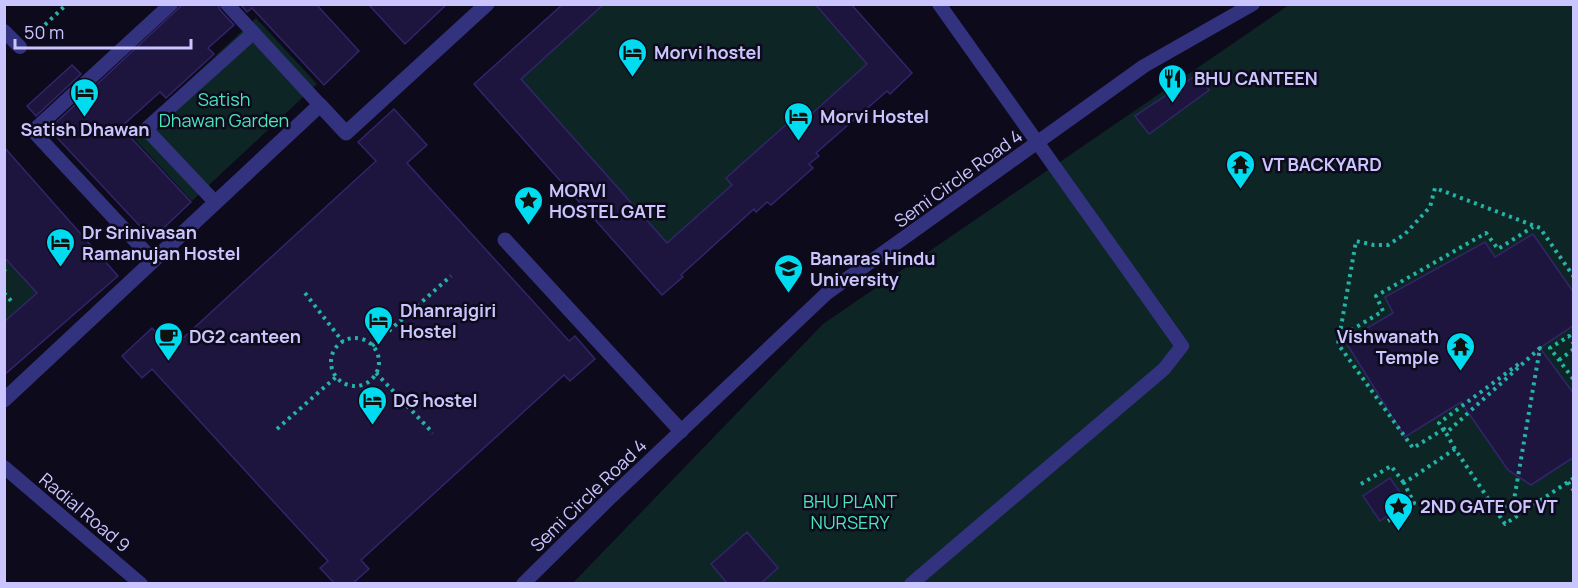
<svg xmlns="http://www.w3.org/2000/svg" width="1578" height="588" viewBox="0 0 1578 588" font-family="Manrope,sans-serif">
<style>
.green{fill:#0d2625}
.building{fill:#1d153e;stroke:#32256c;stroke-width:1.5}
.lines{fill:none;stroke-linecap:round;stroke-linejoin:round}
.path{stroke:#25b3a8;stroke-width:4;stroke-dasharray:3 4.5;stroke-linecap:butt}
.lane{stroke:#33327e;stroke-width:14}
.street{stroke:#33327e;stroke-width:15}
.labels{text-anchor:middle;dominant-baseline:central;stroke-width:5;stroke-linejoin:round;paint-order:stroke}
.poi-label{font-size:18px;font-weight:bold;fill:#cbc5ff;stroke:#0d0a1c;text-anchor:start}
.park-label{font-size:18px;fill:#4be5bc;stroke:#0d0a1c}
.street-label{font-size:18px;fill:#cbc5ff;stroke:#0d0a1c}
</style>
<rect width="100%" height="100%" fill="#0d0a1c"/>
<path class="green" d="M 604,4 L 815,5 L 867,64 L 795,129 L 788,122 L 726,178 L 732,185 L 667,243 L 521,79 Z
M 1289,5 L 1573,5 L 1573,583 L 572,584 L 823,324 Z
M 256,18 L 317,84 L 192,201 L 131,135 Z
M 4,257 L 37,293 L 5,322 Z"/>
<path class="building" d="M 183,4 L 218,4 L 220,10 L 234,25 L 208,48 L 214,54 L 166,98 L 160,92 L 121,127 L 191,202 L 152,239 L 49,129 Z
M 240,4 L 316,4 L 359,51 L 324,85 L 252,8 L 247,12 Z
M 368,4 L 447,4 L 405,44 Z
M 563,4 L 604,4 L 521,79 L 667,243 L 732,185 L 726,178 L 789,122 L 795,129 L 867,64 L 815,4 L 851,4 L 912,73 L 890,94 L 887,91 L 816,153 L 819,156 L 809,164 L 813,168 L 771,205 L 767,202 L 756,212 L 754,209 L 681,275 L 683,277 L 662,295 L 474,84 Z
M 72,65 L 81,74 L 36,116 L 27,106 Z
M 1198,74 L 1209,90 L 1149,134 L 1135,116 Z
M 394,109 L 427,145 L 407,163 L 569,341 L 575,336 L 595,359 L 570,381 L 564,375 L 361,560 L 369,569 L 352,584 L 335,584 L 320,568 L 328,561 L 152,369 L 142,378 L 122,356 L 152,328 L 171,349 L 376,161 L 358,142 Z
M 4,147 L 118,276 L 4,375 L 4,322 L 37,293 L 4,257 Z
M 1533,234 L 1574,293 L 1574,325 L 1540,348 L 1574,394 L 1574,457 L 1531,485 L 1508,470 L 1461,402 L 1405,437 L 1345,341 L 1393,313 L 1385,297 L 1485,242 L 1495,257 Z
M 1390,478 L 1407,502 L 1380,521 L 1363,496 Z
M 747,532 L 778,568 L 760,584 L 728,584 L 711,564 Z"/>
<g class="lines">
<path class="path" d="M 34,35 L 67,4
M 4,270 L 6,269
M 4,293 L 14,304
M 305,293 L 343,342
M 1338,338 L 1383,311 L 1376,296 L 1486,233 L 1498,249 L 1533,227
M331 362a24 24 0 1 1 48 0a24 24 0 1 1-48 0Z
M 1574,344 L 1569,336 L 1550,348 L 1574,380
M 372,346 L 451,276
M 1559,360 L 1574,349
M 376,373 L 433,433
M 277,429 L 336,377
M 1444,429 L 1413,448 L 1338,344 L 1356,241 L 1374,245 L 1388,245 L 1405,234 L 1430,207 L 1435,188 L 1540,228 L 1574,277
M 1445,430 L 1439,423 L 1520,363
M 1455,449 L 1446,433 L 1540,348 L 1514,500 L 1523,512
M 1568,482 L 1574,491
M 1361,484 L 1391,466 L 1404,483
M 1497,511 L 1514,500
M 1388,521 L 1414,503 L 1404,483 L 1455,449 L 1505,524 L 1574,478"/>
<path class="lane" d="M 227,4 L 320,105
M 4,31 L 20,47
M 215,202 L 146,129 L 253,33
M 153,260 L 33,131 L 171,4
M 4,467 L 141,584
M 523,584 L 609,499 L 827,293 L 1144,66 L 1253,4
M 911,584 L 1164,369 L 1182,346 L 939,4"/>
<path class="street" d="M 505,240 L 681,431
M 4,400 L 320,105 L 346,133 L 487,4"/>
</g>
<defs>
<symbol id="hotel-pin" viewBox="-11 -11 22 30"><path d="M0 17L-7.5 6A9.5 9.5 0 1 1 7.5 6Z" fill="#00dbf0" stroke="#0d0a1c"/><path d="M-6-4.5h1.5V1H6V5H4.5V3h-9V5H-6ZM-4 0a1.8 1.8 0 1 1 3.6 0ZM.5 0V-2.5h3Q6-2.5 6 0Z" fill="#111"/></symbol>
<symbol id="restaurant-pin" viewBox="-11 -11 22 30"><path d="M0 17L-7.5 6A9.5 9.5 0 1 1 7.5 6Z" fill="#00dbf0" stroke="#0d0a1c"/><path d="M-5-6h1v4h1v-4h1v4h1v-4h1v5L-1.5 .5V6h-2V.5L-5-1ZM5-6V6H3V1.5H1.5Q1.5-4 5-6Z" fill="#111"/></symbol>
<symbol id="temple-pin" viewBox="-11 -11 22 30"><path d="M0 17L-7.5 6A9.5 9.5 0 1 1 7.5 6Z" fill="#00dbf0" stroke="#0d0a1c"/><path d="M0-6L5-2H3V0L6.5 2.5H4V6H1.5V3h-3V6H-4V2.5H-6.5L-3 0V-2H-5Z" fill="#111"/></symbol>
<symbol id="sight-pin" viewBox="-11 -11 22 30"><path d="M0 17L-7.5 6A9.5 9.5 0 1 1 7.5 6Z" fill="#00dbf0" stroke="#0d0a1c"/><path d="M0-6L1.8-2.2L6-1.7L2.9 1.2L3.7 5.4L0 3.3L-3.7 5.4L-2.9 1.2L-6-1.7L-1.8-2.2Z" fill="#111"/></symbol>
<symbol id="university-pin" viewBox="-11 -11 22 30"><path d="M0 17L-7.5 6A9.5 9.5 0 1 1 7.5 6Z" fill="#00dbf0" stroke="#0d0a1c"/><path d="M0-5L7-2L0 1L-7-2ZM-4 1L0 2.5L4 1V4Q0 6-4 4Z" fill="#111"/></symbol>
<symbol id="cafe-pin" viewBox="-11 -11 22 30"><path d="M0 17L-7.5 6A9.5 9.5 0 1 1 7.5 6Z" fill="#00dbf0" stroke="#0d0a1c"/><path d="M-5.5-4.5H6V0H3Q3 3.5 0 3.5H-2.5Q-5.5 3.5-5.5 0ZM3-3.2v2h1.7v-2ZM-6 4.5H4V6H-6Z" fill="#111"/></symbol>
</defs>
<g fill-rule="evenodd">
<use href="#hotel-pin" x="616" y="36" width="33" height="45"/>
<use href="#restaurant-pin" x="1156" y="62" width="33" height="45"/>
<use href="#hotel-pin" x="68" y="76" width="33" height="45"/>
<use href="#hotel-pin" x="782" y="100" width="33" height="45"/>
<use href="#temple-pin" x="1224" y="148" width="33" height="45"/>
<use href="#sight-pin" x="512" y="184" width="33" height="45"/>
<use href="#hotel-pin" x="44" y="226" width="33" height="45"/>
<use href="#university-pin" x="772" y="252" width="33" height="45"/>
<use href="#hotel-pin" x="362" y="304" width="33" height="45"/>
<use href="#cafe-pin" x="152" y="320" width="33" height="45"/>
<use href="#temple-pin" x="1444" y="330" width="33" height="45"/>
<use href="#hotel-pin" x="356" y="384" width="33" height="45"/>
<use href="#sight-pin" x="1382" y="490" width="33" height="45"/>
</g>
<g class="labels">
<g class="poi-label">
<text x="654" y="52">Morvi hostel</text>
<text x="1194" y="78">BHU CANTEEN</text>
<text x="820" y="116">Morvi Hostel</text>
<text x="85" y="129" text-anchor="middle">Satish Dhawan</text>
<text x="1262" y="164">VT BACKYARD</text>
<text x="549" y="190">MORVI<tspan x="549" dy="21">HOSTEL GATE</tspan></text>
<text x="82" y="232">Dr Srinivasan<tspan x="82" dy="21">Ramanujan Hostel</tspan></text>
<text x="810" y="258">Banaras Hindu<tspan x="810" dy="21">University</tspan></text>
<text x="400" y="310">Dhanrajgiri<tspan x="400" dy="21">Hostel</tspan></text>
<text x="189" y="336">DG2 canteen</text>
<text x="1439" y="336" text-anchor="end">Vishwanath<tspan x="1439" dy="21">Temple</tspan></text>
<text x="393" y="400">DG hostel</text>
<text x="1420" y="506">2ND GATE OF VT</text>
</g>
<g class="park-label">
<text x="224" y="99">Satish<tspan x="224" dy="21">Dhawan Garden</tspan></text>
<text x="850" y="501">BHU PLANT<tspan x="850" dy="21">NURSERY</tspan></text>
</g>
<g class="street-label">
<text transform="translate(958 178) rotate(-36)">Semi Circle Road 4</text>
<text transform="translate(588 495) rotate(-44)">Semi Circle Road 4</text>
<text transform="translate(85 512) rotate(40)">Radial Road 9</text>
</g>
</g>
<rect width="1578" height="588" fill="none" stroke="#cbc5ff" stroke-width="12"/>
<path d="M15 39v9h176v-9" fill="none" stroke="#cbc5ff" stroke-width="3"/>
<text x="24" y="39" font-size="18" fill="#cbc5ff" stroke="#0d0a1c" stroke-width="4.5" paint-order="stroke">50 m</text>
</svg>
